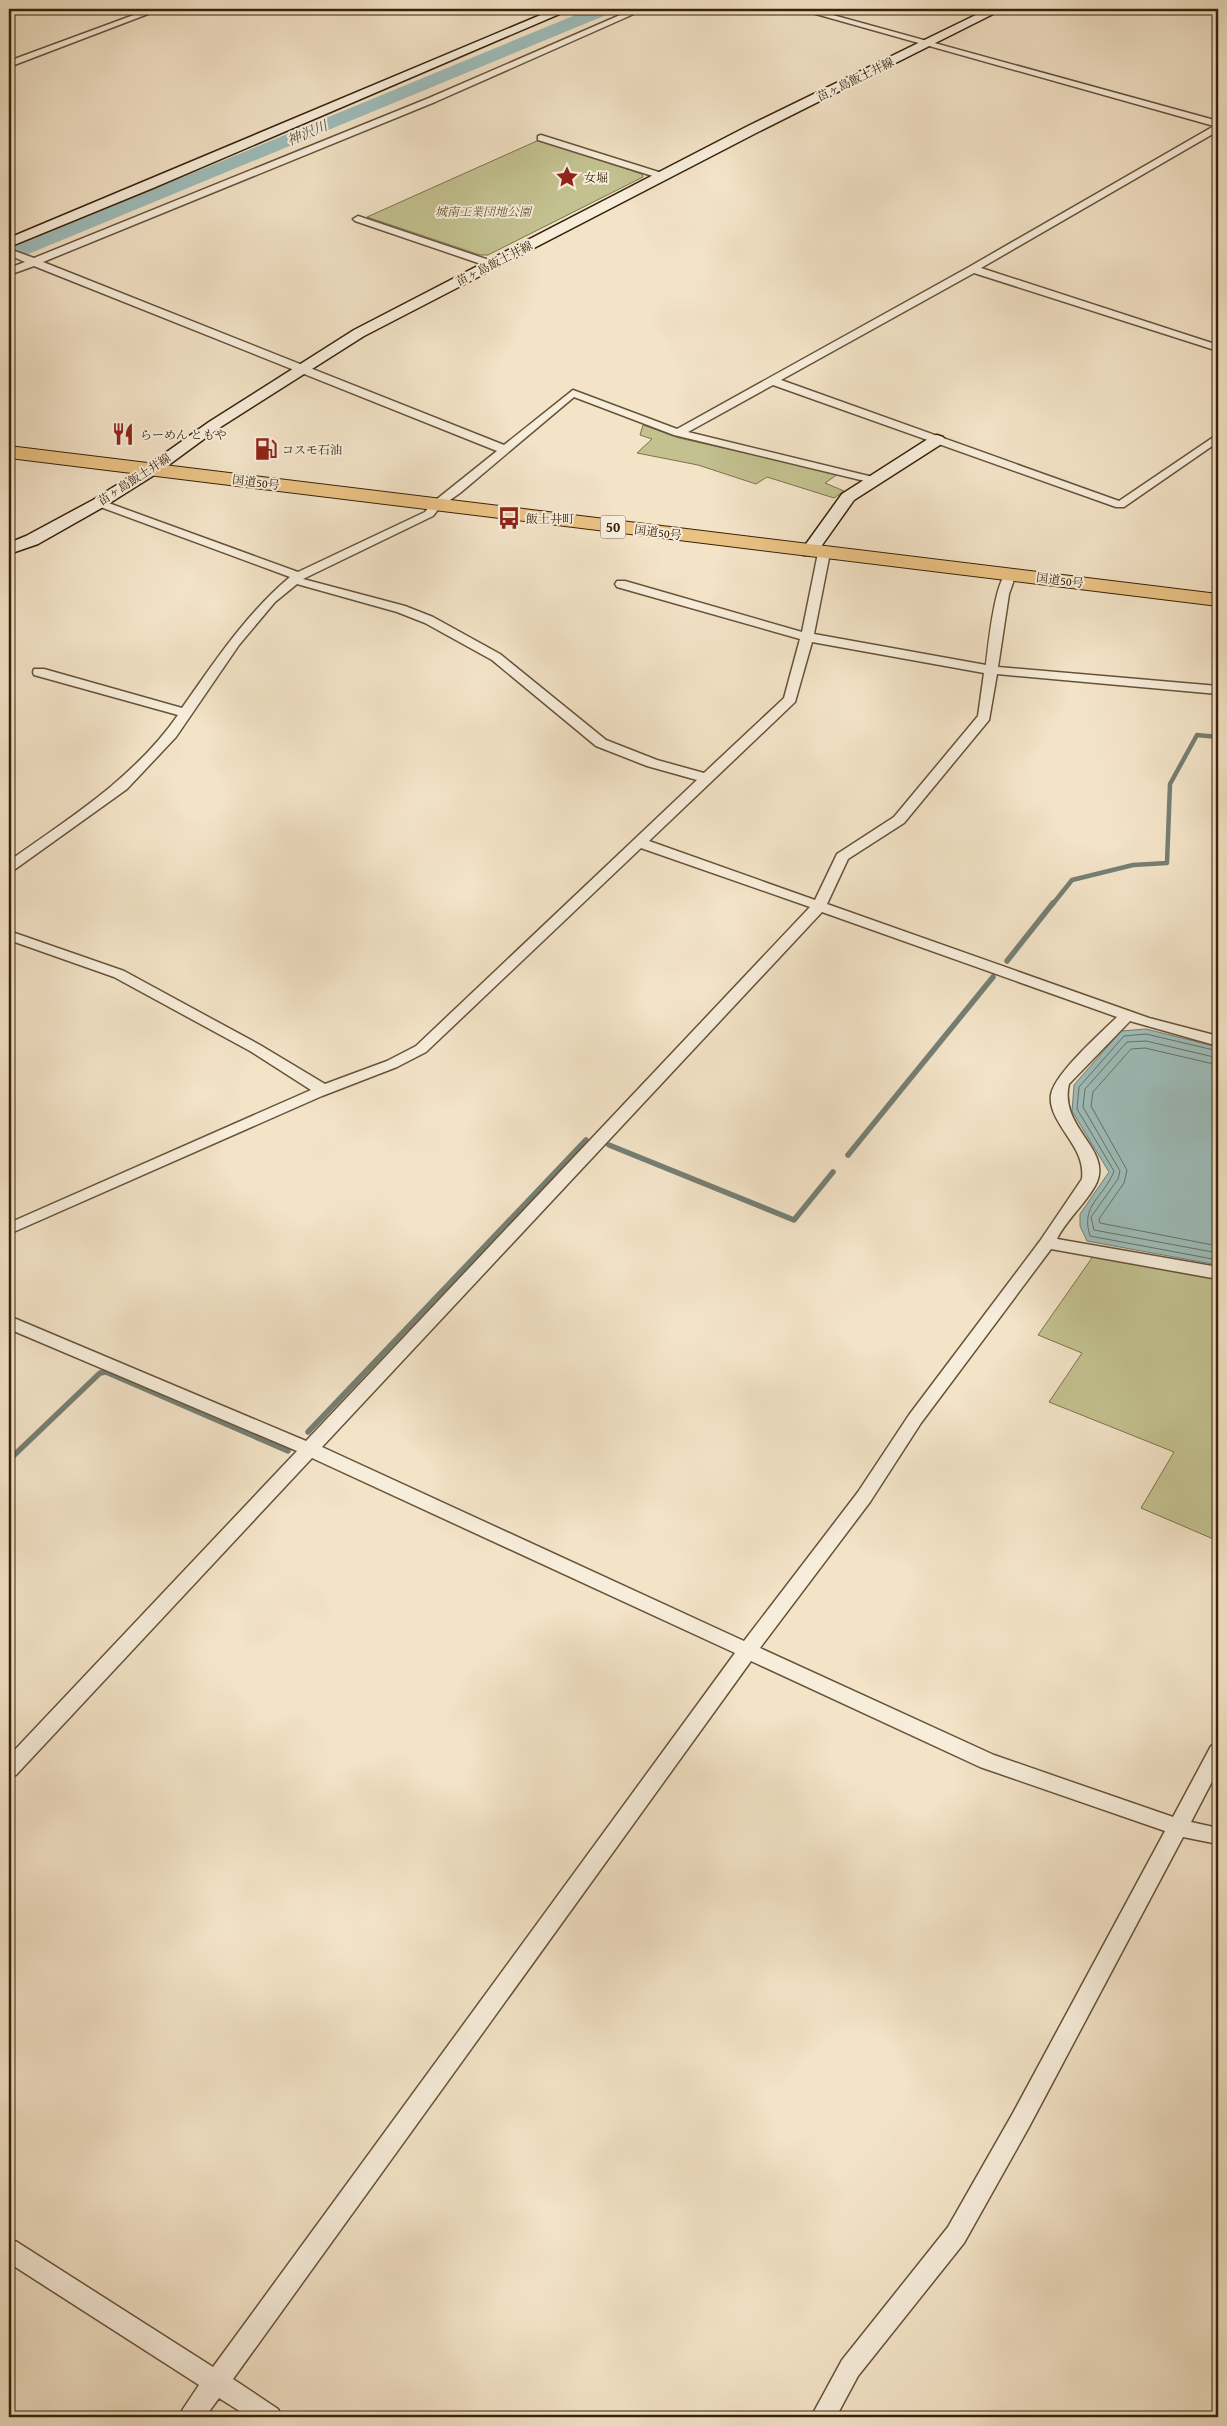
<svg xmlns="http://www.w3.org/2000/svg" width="1227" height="2426" viewBox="0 0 1227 2426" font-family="'Gentium Book Plus','Noto Serif JP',serif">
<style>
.green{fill:#c3c190;stroke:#7e724c}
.water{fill:#9dbdbb;stroke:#757f74}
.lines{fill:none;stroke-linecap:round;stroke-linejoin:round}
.shore{stroke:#6a7062;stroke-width:1}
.stream-far1{stroke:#757f74;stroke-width:4.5}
.stream{stroke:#757f74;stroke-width:5.5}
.river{fill:#9dbdbb;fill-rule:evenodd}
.street-casing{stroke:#675238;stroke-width:3}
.secondary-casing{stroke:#382209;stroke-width:3}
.highway-casing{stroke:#382209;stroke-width:2}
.street{fill:#f7eddb;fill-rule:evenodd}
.secondary{fill:#f7eddb;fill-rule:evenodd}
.highway{fill:#eac284;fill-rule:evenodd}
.labels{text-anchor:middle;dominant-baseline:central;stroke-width:4;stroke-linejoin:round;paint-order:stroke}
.far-street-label{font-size:12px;fill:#382209;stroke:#f7eddb}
.far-poi-label{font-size:12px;fill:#382209;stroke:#f7eddb;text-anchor:start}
.far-park-label{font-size:12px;font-style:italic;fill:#625232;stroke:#f7eddb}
.far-water-label{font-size:14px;font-style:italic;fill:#56503e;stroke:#f7eddb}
.shield{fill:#f7eddb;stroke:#715f48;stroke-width:1}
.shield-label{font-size:14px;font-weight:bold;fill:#382209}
</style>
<rect width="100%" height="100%" fill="#f3e3c7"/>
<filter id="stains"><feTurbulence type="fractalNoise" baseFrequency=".004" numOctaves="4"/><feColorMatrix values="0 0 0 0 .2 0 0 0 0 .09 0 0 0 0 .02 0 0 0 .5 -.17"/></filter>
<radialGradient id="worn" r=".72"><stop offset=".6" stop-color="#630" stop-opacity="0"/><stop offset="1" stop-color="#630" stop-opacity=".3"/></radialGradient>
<path class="green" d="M 539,140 L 642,174 L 643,177 L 488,255 L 480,255 L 367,217 Z
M 643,425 L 679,438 L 838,474 L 825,483 L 844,491 L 834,498 L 767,477 L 756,484 L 698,465 L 637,453 L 652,439 L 640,435 Z
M 1094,1255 L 1218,1278 L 1218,1541 L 1141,1508 L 1174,1452 L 1049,1402 L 1082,1353 L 1038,1335 Z"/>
<path class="water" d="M 1146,1029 L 1218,1047 L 1218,1265 L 1087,1241 L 1080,1226 L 1080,1214 L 1109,1172 L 1072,1111 L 1074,1085 L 1121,1031 Z"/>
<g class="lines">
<path class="shore" d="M 1218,1051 L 1146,1034 L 1124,1036 L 1079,1087 L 1077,1109 L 1114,1171 C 1104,1198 1080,1204 1090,1236 L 1218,1260
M 1218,1058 L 1146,1041 L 1127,1042 L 1085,1089 L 1083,1107 L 1120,1171 L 1118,1179 L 1091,1217 L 1094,1230 L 1218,1253
M 1218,1065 L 1145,1048 L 1131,1049 L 1093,1092 L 1091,1106 L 1127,1170 L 1124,1183 L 1099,1219 L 1100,1223 L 1218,1246"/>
<path class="stream-far1" d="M 1052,905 L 1072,880 L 1133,865 L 1167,863 L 1170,784 L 1197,735 L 1218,737"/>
<path class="stream" d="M 1007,961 L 1053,903
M 609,1145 L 794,1220 L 833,1172
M 848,1155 L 993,977
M 308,1432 L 586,1140
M 9,1460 L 100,1373 L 106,1372 L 288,1451"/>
<path class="river" d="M 590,9 L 614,9 L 611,13 L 9,262 L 9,249 Z"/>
<defs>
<path id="street" d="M 150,9 L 161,9 L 9,67 L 9,61 Z
M 634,9 L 645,9 L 435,102 L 43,262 L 504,445 L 573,390 L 677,429 L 969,267 L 1214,126 L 798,9 L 811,9 L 1218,121 L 1218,131 L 981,268 L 1218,345 L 1218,351 L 974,273 L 781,380 L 1119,501 L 1218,434 L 1218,442 L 1124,507 L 1116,507 L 773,385 L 688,432 L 877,478 L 877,482 L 873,483 L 674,435 L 574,397 L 460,493 L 440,507 L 433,516 L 303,579 L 405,606 L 433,617 L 500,654 L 606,740 L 657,760 L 704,773 L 784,698 L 800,639 L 617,587 L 615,584 L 617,581 L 625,581 L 802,632 L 818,553 L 824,549 L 830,553 L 814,634 L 986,665 C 988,649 995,574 1010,570 L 1016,574 L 1009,594 L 998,667 L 1218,686 L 1218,694 L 997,674 L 989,720 L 904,823 L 848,859 L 827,904 L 1149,1018 L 1218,1036 L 1218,1046 L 1130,1021 L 1069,1084 C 1059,1126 1108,1147 1098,1179 C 1093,1196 1065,1221 1057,1239 L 1218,1267 L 1218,1279 L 1051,1249 L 921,1423 L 870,1502 L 760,1648 L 994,1755 L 1173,1817 L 1211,1746 L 1218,1744 L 1218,1770 L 1191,1822 L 1218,1828 L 1218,1844 L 1183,1837 L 1029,2127 L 964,2243 L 858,2376 L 836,2417 L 811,2417 L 842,2360 L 948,2227 L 1013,2113 L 1165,1831 L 980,1767 L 751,1661 L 233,2379 L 278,2409 L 282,2417 L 249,2417 L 219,2398 L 205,2417 L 179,2417 L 183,2409 L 199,2385 L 9,2263 L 9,2239 L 17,2242 L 213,2367 L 735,1653 L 312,1458 L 16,1775 L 9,1777 L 9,1756 L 297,1451 L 9,1329 L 9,1316 L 306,1441 L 810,907 L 641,848 L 426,1052 L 397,1067 L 322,1096 L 9,1234 L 9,1223 L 311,1090 L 250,1051 L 114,977 L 9,940 L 9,931 L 124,971 L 260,1045 L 325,1084 L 387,1061 L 416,1046 L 697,780 L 647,766 L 596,746 L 492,660 L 425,623 L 397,612 L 297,584 L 275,602 L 239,645 L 176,737 L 127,789 L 14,870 L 9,871 L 9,861 C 71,817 134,778 178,715 L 34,675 L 33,672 L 34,669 L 44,669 L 182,708 C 215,661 246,614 290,577 L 95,505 L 93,503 L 95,501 L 103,501 L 298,572 L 425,512 L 432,503 L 497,451 L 34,266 L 9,275 L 9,268 L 25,262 L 9,255 L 9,249 L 34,258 L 429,98 ZM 812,642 L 984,673 L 978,716 L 894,817 L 837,854 L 815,900 L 649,841 L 795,702 ZM 822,912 L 1117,1017 C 1101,1033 1054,1074 1051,1095 C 1049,1109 1059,1123 1066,1134 C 1076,1149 1084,1161 1082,1179 L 1040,1241 L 909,1415 L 858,1492 L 744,1641 L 322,1447 Z
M 541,135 L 665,174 L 667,176 L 659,178 L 538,140 L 538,136 Z
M 358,216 L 495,262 L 496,264 L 495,266 L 487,266 L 355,221 L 353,219 Z"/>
<path id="secondary" d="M 555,9 L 571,9 L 153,188 L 9,247 L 9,238 Z
M 988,9 L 1003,9 L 758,132 L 364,336 L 219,428 L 159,472 L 105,506 L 38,544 L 9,554 L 9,543 L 26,536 L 93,500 L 147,466 L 209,422 L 354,330 L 748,126 Z
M 937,435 L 943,437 L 945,440 L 943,443 L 854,500 L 815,555 L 803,555 L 801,551 L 842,494 L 931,437 Z"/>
<path id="highway" d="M 9,446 L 1218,594 L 1218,606 L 9,458 Z"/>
</defs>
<use href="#street" class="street-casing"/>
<use href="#secondary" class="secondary-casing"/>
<use href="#highway" class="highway-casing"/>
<use href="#street" class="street"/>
<use href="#secondary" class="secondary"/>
<use href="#highway" class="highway"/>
</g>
<defs>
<symbol id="sight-bare" viewBox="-9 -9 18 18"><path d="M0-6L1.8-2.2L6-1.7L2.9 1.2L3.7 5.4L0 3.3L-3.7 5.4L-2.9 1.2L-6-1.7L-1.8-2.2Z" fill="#8f2418" stroke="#f7eddb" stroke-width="2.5" paint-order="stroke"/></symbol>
<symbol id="restaurant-bare" viewBox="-9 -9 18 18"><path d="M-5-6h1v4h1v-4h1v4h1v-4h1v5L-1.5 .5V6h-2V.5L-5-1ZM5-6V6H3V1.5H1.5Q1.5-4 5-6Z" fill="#8f2418" stroke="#f7eddb" stroke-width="2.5" paint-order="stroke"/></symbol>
<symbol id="fuel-bare" viewBox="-9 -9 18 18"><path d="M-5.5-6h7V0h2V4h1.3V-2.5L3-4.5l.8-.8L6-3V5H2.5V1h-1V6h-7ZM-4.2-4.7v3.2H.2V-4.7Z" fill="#8f2418" stroke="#f7eddb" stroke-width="2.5" paint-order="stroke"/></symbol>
<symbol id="bus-bare" viewBox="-9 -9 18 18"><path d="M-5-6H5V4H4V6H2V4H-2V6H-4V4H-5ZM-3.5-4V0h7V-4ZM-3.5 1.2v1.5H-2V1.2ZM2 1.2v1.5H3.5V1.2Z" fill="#8f2418" stroke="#f7eddb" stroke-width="2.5" paint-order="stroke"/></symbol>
</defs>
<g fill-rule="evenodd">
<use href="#sight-bare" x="551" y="161" width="32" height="32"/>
<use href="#restaurant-bare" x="107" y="418" width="32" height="32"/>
<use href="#fuel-bare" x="250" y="433" width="32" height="32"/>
<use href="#bus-bare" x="493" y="502" width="32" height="32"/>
</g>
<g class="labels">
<g class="far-street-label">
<text transform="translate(855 79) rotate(-26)">苗ヶ島飯土井線</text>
<text transform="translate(494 263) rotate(-27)">苗ヶ島飯土井線</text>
<text transform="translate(134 479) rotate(-33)">苗ヶ島飯土井線</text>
<text transform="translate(256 482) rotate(7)">国道50号</text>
<text transform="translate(658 532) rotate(7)">国道50号</text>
<text transform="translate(1060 580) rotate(7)">国道50号</text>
</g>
<g class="far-poi-label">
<text x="584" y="177">女堀</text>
<text x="140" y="434">らーめん ともや</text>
<text x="282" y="449">コスモ石油</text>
<text x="526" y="518">飯土井町</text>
</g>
<g class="far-park-label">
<text x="483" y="211">城南工業団地公園</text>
</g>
<g class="far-water-label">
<text transform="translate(307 133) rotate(-23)">神沢川</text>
</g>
<rect class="shield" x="600.5" y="515.5" width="25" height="23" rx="4"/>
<g class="shield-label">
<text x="613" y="527">50</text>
</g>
</g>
<rect width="1227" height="2426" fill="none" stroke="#f3e3c7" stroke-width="30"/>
<rect x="10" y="10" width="1207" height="2406" fill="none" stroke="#382209" stroke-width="2.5"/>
<rect x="15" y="15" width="1197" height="2396" fill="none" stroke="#382209"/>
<rect width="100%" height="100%" filter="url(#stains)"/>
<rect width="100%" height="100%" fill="url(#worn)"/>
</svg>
